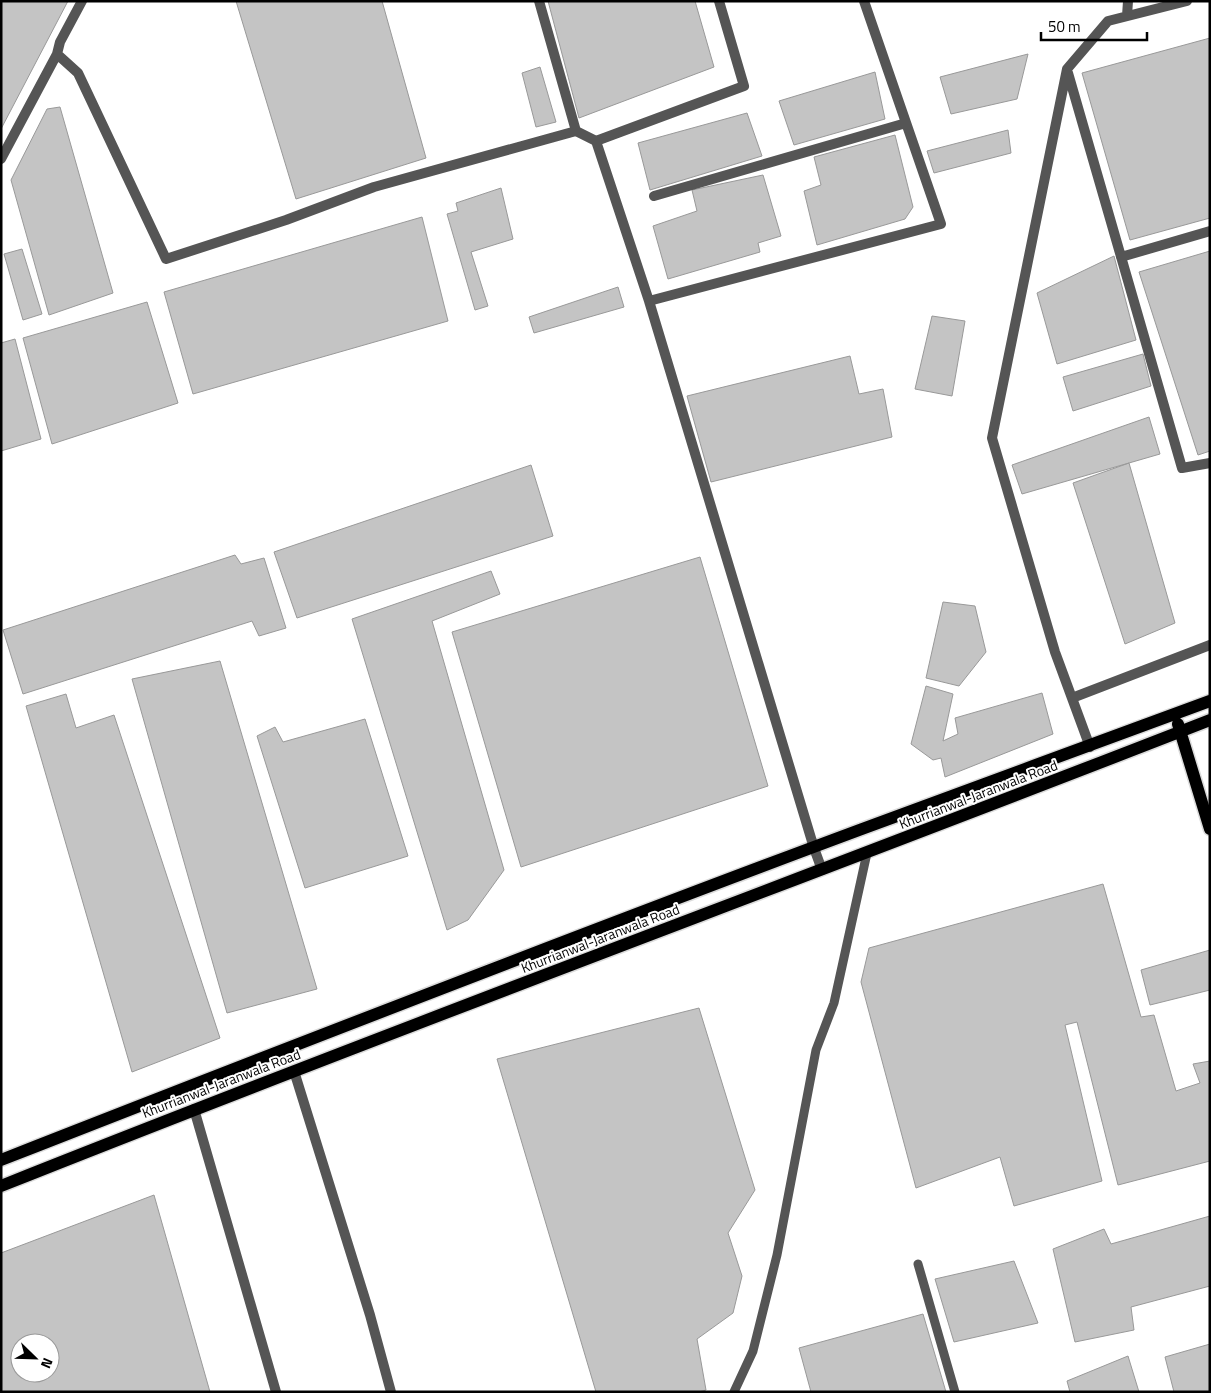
<svg xmlns="http://www.w3.org/2000/svg" width="1211" height="1393" viewBox="0 0 1211 1393" font-family="'Titillium Web',sans-serif">
<style>
.building{fill:#c4c4c4;stroke:#999;fill-rule:evenodd}
.lines{fill:none;stroke-linecap:round;stroke-linejoin:round}
.primary-casing{stroke:#dbdbdb;stroke-width:15}
.service{stroke:#555;stroke-width:9}
.minor{stroke:#555;stroke-width:10}
.primary{stroke:#000;stroke-width:12}
.labels{text-anchor:middle;dominant-baseline:central;stroke-width:4;stroke-linejoin:round;paint-order:stroke}
.street-label{font-size:14px;fill:#000;stroke:#fff}
</style>
<rect width="100%" height="100%" fill="#fff"/>
<path class="building" d="M 1,1 L 68,1 L 1,129 Z
M 236,1 L 382,1 L 426,158 L 296,199 Z
M 548,1 L 695,1 L 714,67 L 579,118 Z
M 1210,38 L 1210,218 L 1130,240 L 1082,73 Z
M 1028,54 L 1017,99 L 951,114 L 940,77 Z
M 540,67 L 556,122 L 536,127 L 522,73 Z
M 875,72 L 885,119 L 794,145 L 779,101 Z
M 60,107 L 113,293 L 49,315 L 11,180 L 47,109 Z
M 747,113 L 762,156 L 650,190 L 638,143 Z
M 1008,130 L 1011,153 L 934,173 L 927,151 Z
M 895,135 L 913,207 L 905,219 L 817,245 L 804,191 L 821,185 L 814,157 Z
M 763,175 L 781,236 L 758,243 L 760,252 L 668,279 L 653,226 L 697,211 L 692,190 Z
M 501,188 L 513,239 L 471,252 L 488,306 L 475,310 L 447,214 L 458,211 L 456,203 Z
M 422,217 L 448,321 L 193,394 L 164,292 Z
M 22,249 L 42,314 L 23,320 L 4,254 Z
M 1210,251 L 1210,451 L 1198,455 L 1139,272 Z
M 1114,256 L 1136,340 L 1057,364 L 1037,293 Z
M 618,287 L 624,307 L 534,333 L 529,317 Z
M 147,302 L 178,403 L 52,444 L 23,338 Z
M 932,316 L 965,321 L 952,396 L 915,389 Z
M 15,339 L 41,439 L 1,451 L 1,343 Z
M 1143,354 L 1151,386 L 1073,411 L 1063,377 Z
M 850,356 L 859,394 L 883,389 L 892,437 L 711,482 L 687,396 Z
M 1149,417 L 1160,454 L 1022,494 L 1012,465 Z
M 1129,463 L 1175,623 L 1125,644 L 1073,483 Z
M 531,465 L 553,536 L 297,618 L 274,552 Z
M 235,555 L 241,564 L 264,558 L 286,628 L 259,636 L 252,621 L 23,694 L 3,630 Z
M 700,557 L 768,786 L 521,867 L 452,632 Z
M 491,571 L 500,594 L 432,621 L 504,870 L 468,920 L 447,930 L 352,619 Z
M 943,602 L 975,606 L 986,652 L 959,686 L 926,678 Z
M 220,661 L 317,989 L 227,1013 L 132,679 Z
M 926,686 L 953,694 L 943,741 L 958,734 L 955,718 L 1042,693 L 1053,734 L 945,777 L 941,758 L 933,760 L 911,744 Z
M 66,694 L 76,728 L 114,715 L 220,1038 L 132,1072 L 26,706 Z
M 365,719 L 408,856 L 305,888 L 257,736 L 275,727 L 283,742 Z
M 1103,884 L 1141,1017 L 1154,1015 L 1176,1091 L 1200,1083 L 1193,1064 L 1210,1061 L 1210,1161 L 1118,1185 L 1077,1022 L 1065,1025 L 1102,1181 L 1014,1206 L 1000,1157 L 916,1188 L 861,982 L 869,948 Z
M 1210,950 L 1210,990 L 1150,1005 L 1141,970 Z
M 699,1008 L 755,1190 L 728,1233 L 742,1276 L 733,1313 L 697,1339 L 706,1390 L 699,1392 L 596,1392 L 497,1059 Z
M 154,1195 L 210,1392 L 1,1392 L 1,1253 ZM 20,1343 L 50,1343 L 50,1373 L 20,1373 Z
M 1210,1216 L 1210,1286 L 1131,1307 L 1134,1330 L 1075,1342 L 1053,1249 L 1104,1229 L 1111,1244 Z
M 1014,1261 L 1038,1323 L 954,1342 L 935,1279 Z
M 923,1314 L 946,1392 L 811,1392 L 799,1348 Z
M 1210,1344 L 1210,1392 L 1174,1392 L 1165,1357 Z
M 1128,1356 L 1139,1392 L 1070,1392 L 1067,1381 Z"/>
<g class="lines">
<defs>
<path id="primary" d="M 1178,724 L 1210,829
M 1,1160 C 287,1048 574,936 862,829 C 978,786 1094,744 1210,701
M 1,1186 C 402,1026 808,877 1210,720"/>
</defs>
<use href="#primary" class="primary-casing"/>
<path class="service" d="M 918,1264 L 955,1392
M 734,1392 L 753,1351 L 777,1255 L 816,1050 L 834,1003 L 867,853"/>
<path class="minor" d="M 539,1 L 576,131 L 596,141 L 744,86 L 719,1
M 1127,16 L 1128,1
M 57,54 L 78,73 L 166,259 L 286,220 L 374,187 L 576,131
M 1068,73 L 1182,468 L 1210,463
M 596,141 L 649,301 L 814,848 L 822,870
M 1,159 L 57,54 L 60,42 L 82,1
M 654,196 L 906,123
M 1121,257 L 1210,231
M 649,301 L 941,224 L 864,1
M 1072,698 L 1210,645
M 1090,747 L 1055,652 L 992,438 L 1067,69 L 1108,21 L 1187,1
M 294,1071 L 370,1315 L 391,1392
M 194,1109 L 276,1392"/>
<use href="#primary" class="primary"/>
</g>
<g class="labels">
<g class="street-label">
<text transform="translate(978 794) rotate(-21)">Khurrianwal-Jaranwala Road</text>
<text transform="translate(600 938) rotate(-21)">Khurrianwal-Jaranwala Road</text>
<text transform="translate(221 1083) rotate(-21)">Khurrianwal-Jaranwala Road</text>
</g>
</g>
<rect width="1211" height="1393" fill="none" stroke="#000000" stroke-width="5"/>
<g transform="translate(35 1358) rotate(113)"><circle r="24" fill="#ffffff" stroke="#999999"/>
<path d="M0-4L9 19L0 12L-9 19Z" fill="#000000"/>
<text y="-8" font-size="14" font-weight="bold" text-anchor="middle" fill="#000000">N</text>
</g>
<path d="M1041 32v8h106v-8" fill="none" stroke="#000000" stroke-width="2.5"/>
<text x="1048" y="32" font-size="15" fill="#000000" stroke="#ffffff" stroke-width="4" paint-order="stroke">50 m</text>
</svg>
